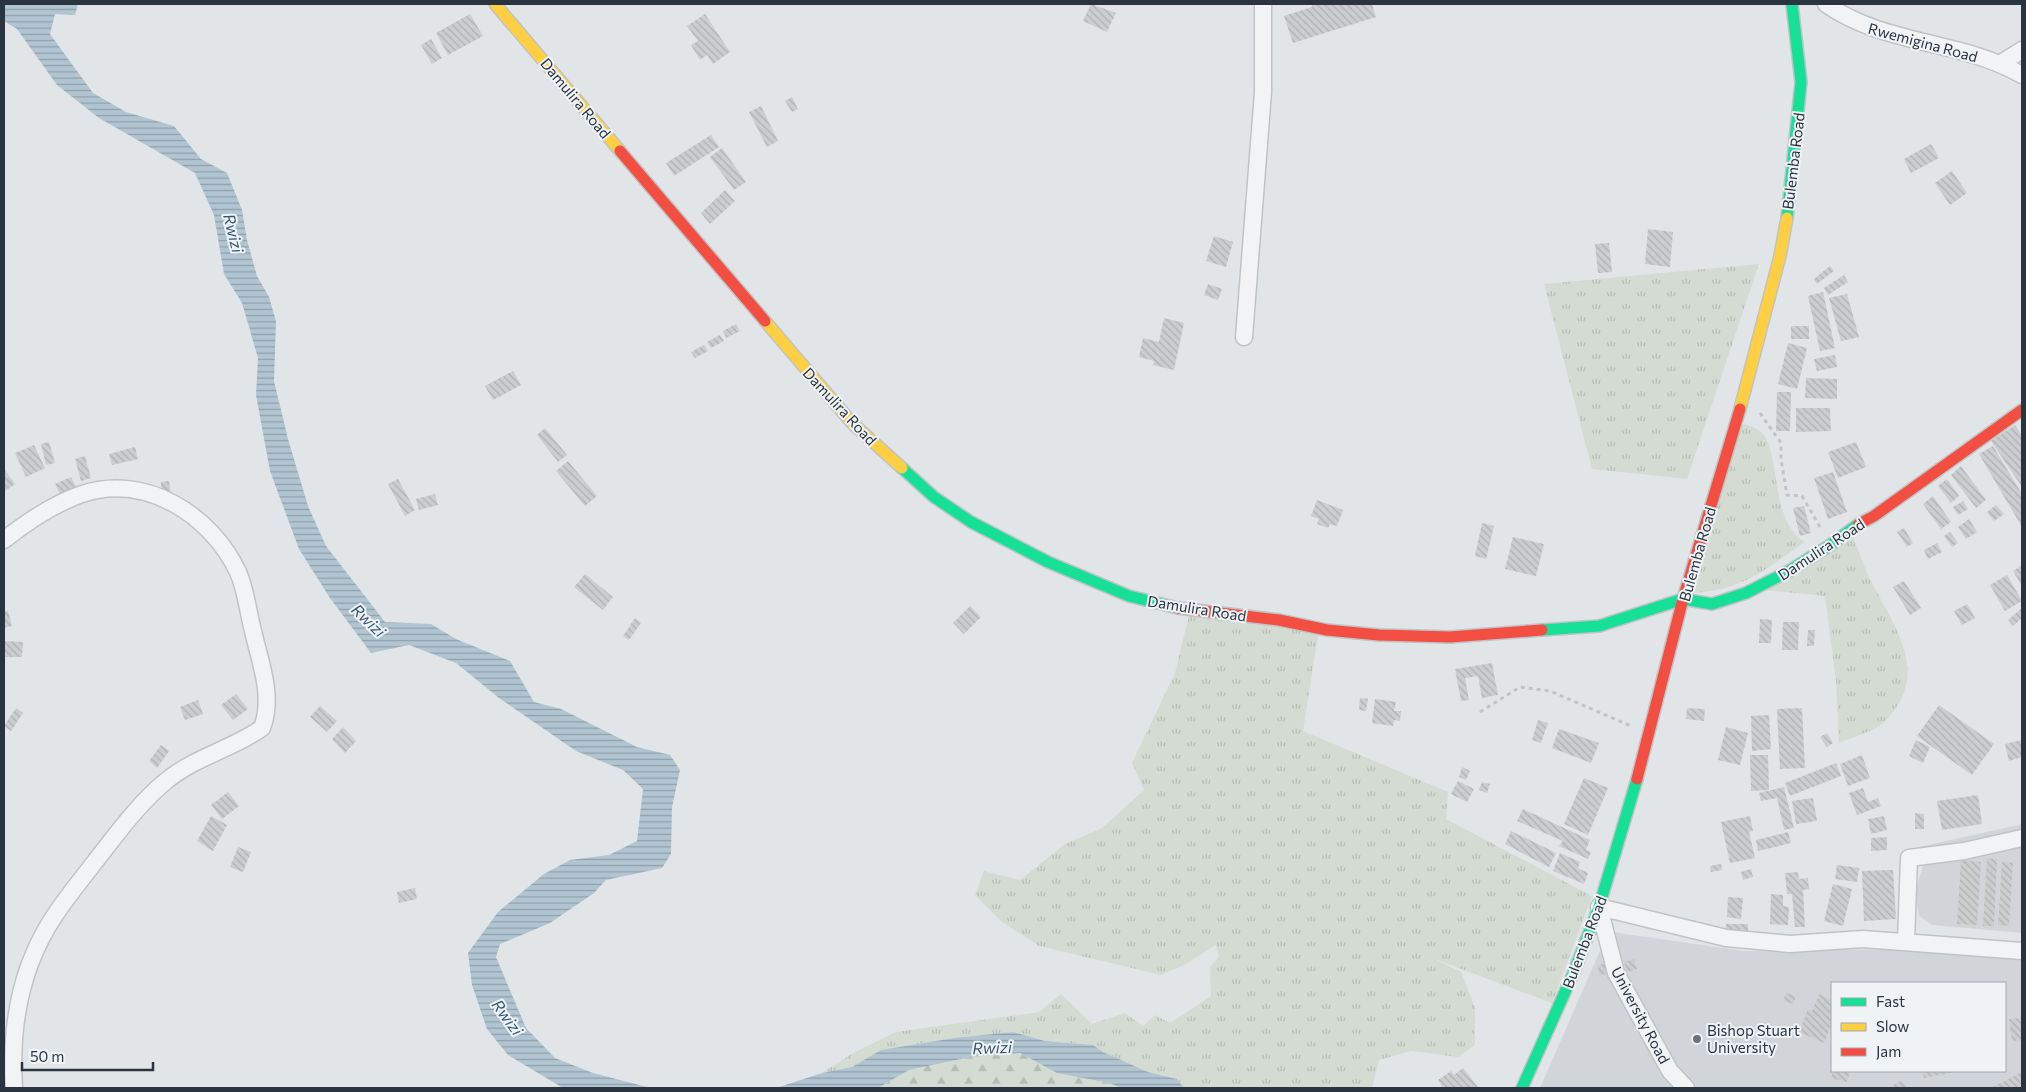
<svg xmlns="http://www.w3.org/2000/svg" width="2026" height="1092" viewBox="0 0 2026 1092" font-family="Commissioner,sans-serif">
<style>
.built{fill:#d1d5da;fill-rule:evenodd}
.grass{fill:url(#grass-tufts)}
.forest{fill:url(#forest-firs)}
.water{fill:url(#water-rules)}
.building{fill:url(#building-back-hatch)}
.lines{fill:none;stroke-linecap:round;stroke-linejoin:round}
.street-casing{stroke:#c0c3c5;stroke-width:19}
.fast-casing{stroke:#c0c3c5;stroke-width:14}
.slow-casing{stroke:#c0c3c5;stroke-width:14}
.jam-casing{stroke:#c0c3c5;stroke-width:14}
.path{stroke:#c1c4c7;stroke-width:3;stroke-dasharray:4 4;stroke-linecap:butt}
.street{stroke:#f1f3f4;stroke-width:16}
.fast{stroke:#16e098;stroke-width:11}
.slow{stroke:#ffcf43;stroke-width:11}
.jam{stroke:#f24e42;stroke-width:11}
.poi-dot{fill:#6a727a;stroke:#f0f3f6;stroke-width:2}
.labels{text-anchor:middle;dominant-baseline:central;stroke-width:4;stroke-linejoin:round;paint-order:stroke}
.street-label{font-size:15px;fill:#293440;stroke:#f0f3f6}
.poi-label{font-size:15px;fill:#293440;stroke:#f0f3f6;text-anchor:start}
.water-label{font-size:16px;font-style:italic;fill:#345673;stroke:#f0f3f6}
</style>
<defs>
<pattern id="grass-tufts" width="24" height="20" patternUnits="userSpaceOnUse" patternTransform="scale(1.25)"><rect width="24" height="20" fill="#d4dbd3"/><path d="M3 7l-1-3M5 7V3M7 7l1-3M15 17l-1-3M17 17v-4M19 17l1-3" fill="none" stroke="#b6bdb6"/></pattern>
<pattern id="forest-firs" width="22" height="20" patternUnits="userSpaceOnUse" patternTransform="scale(1.25)"><rect width="22" height="20" fill="#d4dbd3"/><path d="M5 1l3.5 6h-7zM16 11l3.5 6h-7z" fill="#b6bdb6"/></pattern>
<pattern id="water-rules" width="6" height="5" patternUnits="userSpaceOnUse" patternTransform="scale(1.25)"><rect width="6" height="5" fill="#b1c4d1"/><path d="M0 2.5h6" fill="none" stroke="#90a0ab"/></pattern>
<pattern id="building-back-hatch" width="6" height="6" patternUnits="userSpaceOnUse" patternTransform="scale(1.25)"><rect width="6" height="6" fill="#cbcdcf"/><path d="M-1 5l2 2M0 0l6 6M5-1l2 2" fill="none" stroke="#aeb1b3"/></pattern>
</defs>
<rect width="100%" height="100%" fill="#e2e5e7"/>
<path class="built" d="M 2022,824 L 2022,933 L 1932,925 L 1919,916 L 1915,893 L 1923,865 L 1919,847 Z
M 1612,932 L 1744,951 L 1908,949 L 2022,958 L 2022,1088 L 1540,1088 L 1599,953 ZM 1832,983 L 2005,983 L 2005,1071 L 1832,1071 Z"/>
<path class="grass" d="M 1759,264 L 1687,479 L 1592,469 L 1544,284 Z
M 1735,421 C 1742,424 1754,426 1760,431 C 1782,448 1768,521 1805,542 C 1765,570 1740,592 1688,593 Z
M 1851,534 C 1859,550 1864,568 1872,583 C 1896,630 1932,675 1884,722 C 1876,731 1850,738 1839,743 L 1836,681 L 1825,596 L 1765,590 Z
M 1189,615 L 1319,630 L 1303,731 L 1448,792 L 1446,819 L 1592,896 L 1552,1003 L 1432,958 L 1461,972 L 1475,1008 L 1475,1045 L 1458,1057 L 1411,1051 L 1379,1060 L 1372,1088 L 1184,1088 L 1177,1079 L 1148,1072 L 1103,1052 L 1093,1045 L 1045,1041 L 1013,1032 L 954,1038 L 881,1050 L 852,1067 L 822,1073 L 853,1053 L 896,1032 L 1039,1012 L 1061,994 L 1092,1024 L 1125,1013 L 1143,1026 L 1155,1015 L 1170,1023 L 1211,996 L 1210,967 L 1219,957 L 1216,945 L 1184,965 L 1161,975 L 1039,946 L 1002,922 L 975,895 L 984,871 L 1020,880 L 1065,844 L 1102,828 L 1144,790 L 1132,763 L 1175,673 Z"/>
<path class="forest" d="M 1020,1053 L 1057,1073 L 1109,1083 L 1122,1088 L 878,1088 L 909,1070 L 970,1057 Z"/>
<path class="water" d="M 4,4 L 78,4 L 75,15 L 55,14 L 50,34 L 93,93 L 126,112 L 174,126 L 201,159 L 227,173 L 242,210 L 247,240 L 257,276 L 269,297 L 276,321 L 274,381 L 288,439 L 308,506 L 326,546 L 385,622 L 431,624 L 456,639 L 510,661 L 534,702 L 561,709 L 637,747 L 670,755 L 680,770 L 672,807 L 671,854 L 662,868 L 606,880 L 594,893 L 550,923 L 500,944 L 496,957 L 526,1028 L 555,1058 L 593,1073 L 651,1088 L 563,1088 L 508,1055 L 487,1029 L 472,985 L 468,953 L 498,912 L 544,874 L 570,860 L 609,855 L 637,841 L 643,789 L 623,770 L 576,751 L 499,698 L 456,663 L 409,645 L 371,653 L 330,598 L 299,549 L 270,471 L 256,395 L 258,358 L 242,303 L 224,274 L 214,215 L 195,173 L 99,118 L 57,85 L 17,29 L 4,21 Z
M 1013,1032 L 1045,1041 L 1093,1045 L 1103,1052 L 1148,1072 L 1177,1079 L 1184,1088 L 1122,1088 L 1109,1083 L 1057,1073 L 1020,1053 L 970,1057 L 909,1070 L 878,1088 L 776,1088 L 822,1073 L 852,1067 L 881,1050 L 954,1038 Z"/>
<path class="building" d="M 1091,4 L 1116,13 L 1107,32 L 1083,21 Z
M 1312,4 L 1372,4 L 1376,17 L 1293,43 L 1284,16 L 1312,7 Z
M 470,14 L 483,36 L 448,55 L 436,33 Z
M 705,14 L 730,52 L 713,64 L 707,55 L 700,60 L 691,45 L 698,41 L 687,26 Z
M 431,39 L 442,58 L 432,64 L 421,45 Z
M 792,97 L 798,109 L 792,112 L 785,101 Z
M 761,106 L 778,141 L 767,147 L 749,112 Z
M 711,135 L 719,147 L 674,176 L 666,163 Z
M 1931,144 L 1939,158 L 1911,173 L 1904,159 Z
M 722,148 L 746,182 L 734,190 L 710,157 Z
M 1952,171 L 1967,193 L 1950,205 L 1935,183 Z
M 725,190 L 735,201 L 710,224 L 701,213 Z
M 1648,229 L 1673,232 L 1670,267 L 1645,264 Z
M 1214,236 L 1233,242 L 1226,267 L 1206,261 Z
M 1609,243 L 1612,272 L 1598,273 L 1595,244 Z
M 1830,266 L 1834,271 L 1817,284 L 1814,279 Z
M 1844,275 L 1848,282 L 1828,295 L 1824,288 Z
M 1208,284 L 1222,289 L 1218,300 L 1204,295 Z
M 1823,292 L 1835,348 L 1820,351 L 1808,296 Z
M 1847,294 L 1859,337 L 1841,341 L 1829,298 Z
M 1164,318 L 1184,323 L 1174,370 L 1153,365 L 1154,361 L 1139,357 L 1143,338 L 1159,342 Z
M 736,324 L 740,331 L 726,338 L 723,331 Z
M 1791,326 L 1809,326 L 1809,339 L 1791,339 Z
M 720,335 L 724,341 L 711,348 L 707,342 Z
M 1788,343 L 1807,348 L 1797,389 L 1778,384 Z
M 704,345 L 708,351 L 695,358 L 691,352 Z
M 1835,355 L 1837,367 L 1817,371 L 1814,359 Z
M 513,371 L 521,385 L 493,400 L 485,386 Z
M 1806,378 L 1837,379 L 1837,399 L 1805,398 Z
M 1777,392 L 1791,392 L 1790,431 L 1776,431 Z
M 1796,408 L 1830,408 L 1831,431 L 1796,432 Z
M 2015,425 L 2022,436 L 2022,487 L 1991,441 Z
M 545,428 L 567,455 L 558,462 L 537,435 Z
M 49,442 L 55,463 L 46,465 L 41,444 Z
M 1856,442 L 1866,467 L 1838,478 L 1828,452 Z
M 34,445 L 45,468 L 26,477 L 15,453 Z
M 1993,446 L 2022,494 L 2022,527 L 1979,454 Z
M 135,447 L 138,459 L 112,465 L 109,454 Z
M 85,456 L 91,478 L 81,481 L 75,459 Z
M 568,461 L 597,496 L 585,506 L 556,471 Z
M 1961,466 L 1986,500 L 1976,508 L 1951,475 Z
M 4,469 L 15,484 L 5,491 L 4,489 Z
M 1833,472 L 1847,512 L 1828,519 L 1814,478 Z
M 71,477 L 76,487 L 60,494 L 55,484 Z
M 398,479 L 415,510 L 405,516 L 388,484 Z
M 1947,479 L 1959,496 L 1951,503 L 1938,486 Z
M 169,481 L 171,495 L 162,496 L 161,482 Z
M 435,494 L 438,505 L 419,510 L 416,499 Z
M 1933,496 L 1951,522 L 1941,529 L 1923,504 Z
M 1317,500 L 1343,510 L 1337,526 L 1330,524 L 1328,528 L 1317,524 L 1319,519 L 1311,516 Z
M 1963,501 L 1968,509 L 1958,515 L 1953,507 Z
M 1996,505 L 2004,514 L 1994,521 L 1987,512 Z
M 1804,506 L 1811,533 L 1800,536 L 1793,508 Z
M 1969,519 L 1977,532 L 1966,539 L 1958,527 Z
M 1482,523 L 1494,526 L 1486,559 L 1475,556 Z
M 1904,528 L 1913,543 L 1907,547 L 1897,532 Z
M 1950,532 L 1958,543 L 1952,547 L 1944,536 Z
M 1513,537 L 1544,544 L 1536,576 L 1505,569 Z
M 1937,543 L 1942,552 L 1928,559 L 1924,550 Z
M 2022,565 L 2022,586 L 2013,571 Z
M 585,574 L 613,597 L 603,610 L 574,587 Z
M 2007,575 L 2022,601 L 2005,611 L 1990,585 Z
M 1904,581 L 1921,608 L 1910,615 L 1893,587 Z
M 1967,604 L 1975,618 L 1962,625 L 1954,611 Z
M 970,606 L 981,617 L 964,634 L 953,623 Z
M 2022,608 L 2022,618 L 2013,626 L 2008,620 Z
M 8,611 L 12,626 L 4,628 L 4,612 Z
M 635,618 L 641,623 L 629,640 L 623,636 Z
M 1760,619 L 1772,620 L 1771,643 L 1759,643 Z
M 1783,622 L 1799,622 L 1798,650 L 1782,650 Z
M 1808,630 L 1815,630 L 1814,646 L 1807,646 Z
M 4,641 L 23,642 L 22,657 L 4,657 Z
M 1492,663 L 1498,695 L 1482,698 L 1478,676 L 1465,678 L 1469,700 L 1461,701 L 1455,669 Z
M 236,694 L 248,709 L 233,720 L 221,705 Z
M 1360,698 L 1368,699 L 1366,711 L 1359,710 Z
M 1375,699 L 1396,702 L 1394,711 L 1401,711 L 1400,721 L 1394,720 L 1393,726 L 1372,723 Z
M 198,700 L 203,714 L 185,720 L 180,707 Z
M 1939,705 L 1994,744 L 1972,775 L 1917,736 Z
M 320,706 L 337,721 L 327,732 L 310,717 Z
M 16,708 L 23,713 L 11,731 L 4,726 Z
M 1687,708 L 1705,709 L 1704,721 L 1686,719 Z
M 1802,708 L 1805,768 L 1780,769 L 1777,709 Z
M 1769,715 L 1771,749 L 1752,751 L 1751,716 Z
M 1538,720 L 1548,723 L 1541,743 L 1532,740 Z
M 343,727 L 356,741 L 345,753 L 332,739 Z
M 1726,727 L 1748,733 L 1740,765 L 1718,760 Z
M 1559,729 L 1599,743 L 1591,763 L 1552,748 Z
M 1827,733 L 1833,743 L 1827,747 L 1820,737 Z
M 1916,740 L 1930,747 L 1923,763 L 1909,756 Z
M 2022,740 L 2022,757 L 2009,761 L 2005,744 Z
M 161,745 L 169,751 L 157,768 L 149,761 Z
M 1750,755 L 1768,755 L 1769,790 L 1751,791 Z
M 1862,755 L 1870,778 L 1848,786 L 1840,764 Z
M 1836,763 L 1841,776 L 1790,796 L 1785,783 Z
M 1462,767 L 1470,771 L 1466,780 L 1459,777 Z
M 1584,778 L 1608,788 L 1588,835 L 1564,824 Z
M 1458,781 L 1474,789 L 1467,802 L 1451,794 Z
M 1482,782 L 1490,784 L 1487,793 L 1479,790 Z
M 1784,787 L 1794,828 L 1784,830 L 1777,798 L 1761,801 L 1759,793 Z
M 1863,788 L 1868,802 L 1878,798 L 1881,806 L 1857,815 L 1849,793 Z
M 228,792 L 239,806 L 222,819 L 211,805 Z
M 1978,795 L 1982,824 L 1942,830 L 1937,801 Z
M 1813,798 L 1817,821 L 1796,824 L 1792,801 Z
M 1523,809 L 1590,840 L 1586,850 L 1591,852 L 1588,859 L 1559,846 L 1563,841 L 1517,821 Z
M 1915,813 L 1924,814 L 1924,829 L 1915,829 Z
M 211,816 L 227,825 L 213,851 L 197,841 Z
M 1750,816 L 1753,831 L 1749,832 L 1755,858 L 1730,863 L 1721,822 Z
M 1884,816 L 1887,830 L 1871,834 L 1868,819 Z
M 1511,831 L 1556,853 L 1549,867 L 1505,844 Z
M 1788,832 L 1791,843 L 1758,851 L 1756,840 Z
M 1887,837 L 1887,850 L 1871,851 L 1871,838 Z
M 238,847 L 251,852 L 243,872 L 230,867 Z
M 1560,853 L 1580,862 L 1578,868 L 1588,873 L 1584,884 L 1553,871 Z
M 1987,858 L 1997,859 L 1994,926 L 1983,926 Z
M 1961,860 L 1981,862 L 1977,925 L 1957,924 Z
M 2002,862 L 2013,863 L 2009,926 L 1998,925 Z
M 1721,864 L 1722,870 L 1711,872 L 1710,866 Z
M 1837,865 L 1859,868 L 1857,882 L 1835,879 Z
M 1751,869 L 1753,877 L 1743,880 L 1741,872 Z
M 1893,870 L 1896,919 L 1864,921 L 1862,871 Z
M 1798,872 L 1799,879 L 1808,878 L 1809,889 L 1803,890 L 1805,927 L 1795,927 L 1792,894 L 1787,894 L 1785,873 Z
M 1833,884 L 1852,889 L 1843,926 L 1824,921 Z
M 415,888 L 417,899 L 399,903 L 397,892 Z
M 1771,894 L 1783,895 L 1783,906 L 1789,907 L 1788,925 L 1770,924 Z
M 1728,897 L 1743,898 L 1741,919 L 1727,917 Z
M 1726,924 L 1748,924 L 1748,937 L 1726,937 Z
M 1634,959 L 1637,969 L 1627,972 L 1624,962 Z
M 1608,963 L 1609,974 L 1599,975 L 1598,965 Z
M 1786,993 L 1796,996 L 1793,1004 L 1783,1001 Z
M 1819,994 L 1832,1000 L 1832,1023 L 1824,1043 L 1799,1032 L 1808,1009 L 1812,1011 Z
M 2022,1018 L 2022,1040 L 2012,1041 L 2009,1019 Z
M 1463,1068 L 1478,1087 L 1443,1088 L 1438,1080 L 1451,1071 L 1454,1075 Z
M 1833,1071 L 1850,1072 L 1847,1082 L 1831,1078 Z
M 1922,1071 L 1954,1071 L 1954,1072 L 1924,1078 Z
M 2022,1072 L 2022,1088 L 1991,1088 Z
M 1902,1080 L 1907,1088 L 1888,1088 Z"/>
<g class="lines">
<defs>
<path id="street" d="M 1826,4 C 1884,45 1961,40 2022,75
M 2001,63 L 2022,50
M 1244,337 L 1263,92 L 1263,4
M 4,540 C 28,521 53,504 82,494 C 146,473 211,515 238,572 C 246,590 248,612 253,631 C 260,662 274,696 262,728 C 232,749 195,757 166,781 C 138,804 116,835 94,863 C 81,880 67,897 55,915 C 20,967 10,1027 14,1088
M 1906,942 L 1909,858 L 1964,851 L 2022,838
M 1686,1088 L 1670,1071 L 1616,973 L 1599,907 L 1726,938 L 1790,944 L 1863,939 L 2022,951"/>
<path id="fast" d="M 1787,218 L 1801,82 L 1792,4
M 902,468 L 934,497 L 971,522 L 1048,562 L 1129,596 L 1178,608
M 1542,630 L 1599,626 L 1683,599 L 1712,604 L 1746,593 L 1789,571 L 1829,546 L 1859,524
M 1522,1088 L 1573,974 L 1599,907 L 1637,779"/>
<path id="slow" d="M 495,4 L 620,151
M 765,321 L 852,423 L 902,468
M 1740,409 L 1780,256 L 1787,218"/>
<path id="jam" d="M 620,151 L 765,321
M 1859,524 L 1874,516 L 2022,410
M 1178,608 L 1279,620 L 1327,630 L 1379,635 L 1450,637 L 1542,630
M 1637,779 L 1683,599 L 1740,409"/>
</defs>
<use href="#street" class="street-casing"/>
<use href="#fast" class="fast-casing"/>
<use href="#slow" class="slow-casing"/>
<use href="#jam" class="jam-casing"/>
<path class="path" d="M 1760,413 L 1781,443 L 1781,459 L 1787,495 L 1802,496 L 1820,527
M 1480,712 L 1520,687 L 1550,691 L 1631,726"/>
<use href="#street" class="street"/>
<use href="#fast" class="fast"/>
<use href="#slow" class="slow"/>
<use href="#jam" class="jam"/>
</g>
<circle class="poi-dot" cx="1697" cy="1039" r="5"/>
<g class="labels">
<g class="street-label">
<text transform="translate(1923 42) rotate(15)">Rwemigina Road</text>
<text transform="translate(576 98) rotate(50)">Damulira Road</text>
<text transform="translate(1793 161) rotate(-83)">Bulemba Road</text>
<text transform="translate(840 406) rotate(47)">Damulira Road</text>
<text transform="translate(1821 549) rotate(-33)">Damulira Road</text>
<text transform="translate(1697 554) rotate(-74)">Bulemba Road</text>
<text transform="translate(1197 608) rotate(9)">Damulira Road</text>
<text transform="translate(1584 942) rotate(-69)">Bulemba Road</text>
<text transform="translate(1641 1015) rotate(62)">University Road</text>
</g>
<g class="poi-label">
<text x="1707" y="1030">Bishop Stuart<tspan x="1707" dy="17">University</tspan></text>
</g>
<g class="water-label">
<text transform="translate(234 233) rotate(76)">Rwizi</text>
<text transform="translate(369 620) rotate(44)">Rwizi</text>
<text transform="translate(508 1017) rotate(54)">Rwizi</text>
<text transform="translate(992 1047) rotate(-2)">Rwizi</text>
</g>
</g>
<rect width="2026" height="1092" fill="none" stroke="#293440" stroke-width="10"/>
<rect x="1831" y="982" width="175" height="90" fill="#f0f3f6" stroke="#a0a7ad"/>
<rect x="1841" y="998" width="25" height="8" fill="#16e098" stroke="#a0a7ad"/>
<text x="1876" y="1007" font-size="15" fill="#293440">Fast</text>
<rect x="1841" y="1023" width="25" height="8" fill="#ffcf43" stroke="#a0a7ad"/>
<text x="1876" y="1032" font-size="15" fill="#293440">Slow</text>
<rect x="1841" y="1048" width="25" height="8" fill="#f24e42" stroke="#a0a7ad"/>
<text x="1876" y="1057" font-size="15" fill="#293440">Jam</text>
<path d="M22 1062v8h131v-8" fill="none" stroke="#293440" stroke-width="2.5"/>
<text x="30" y="1062" font-size="15" fill="#293440" stroke="#f0f3f6" stroke-width="4" paint-order="stroke">50 m</text>
</svg>
